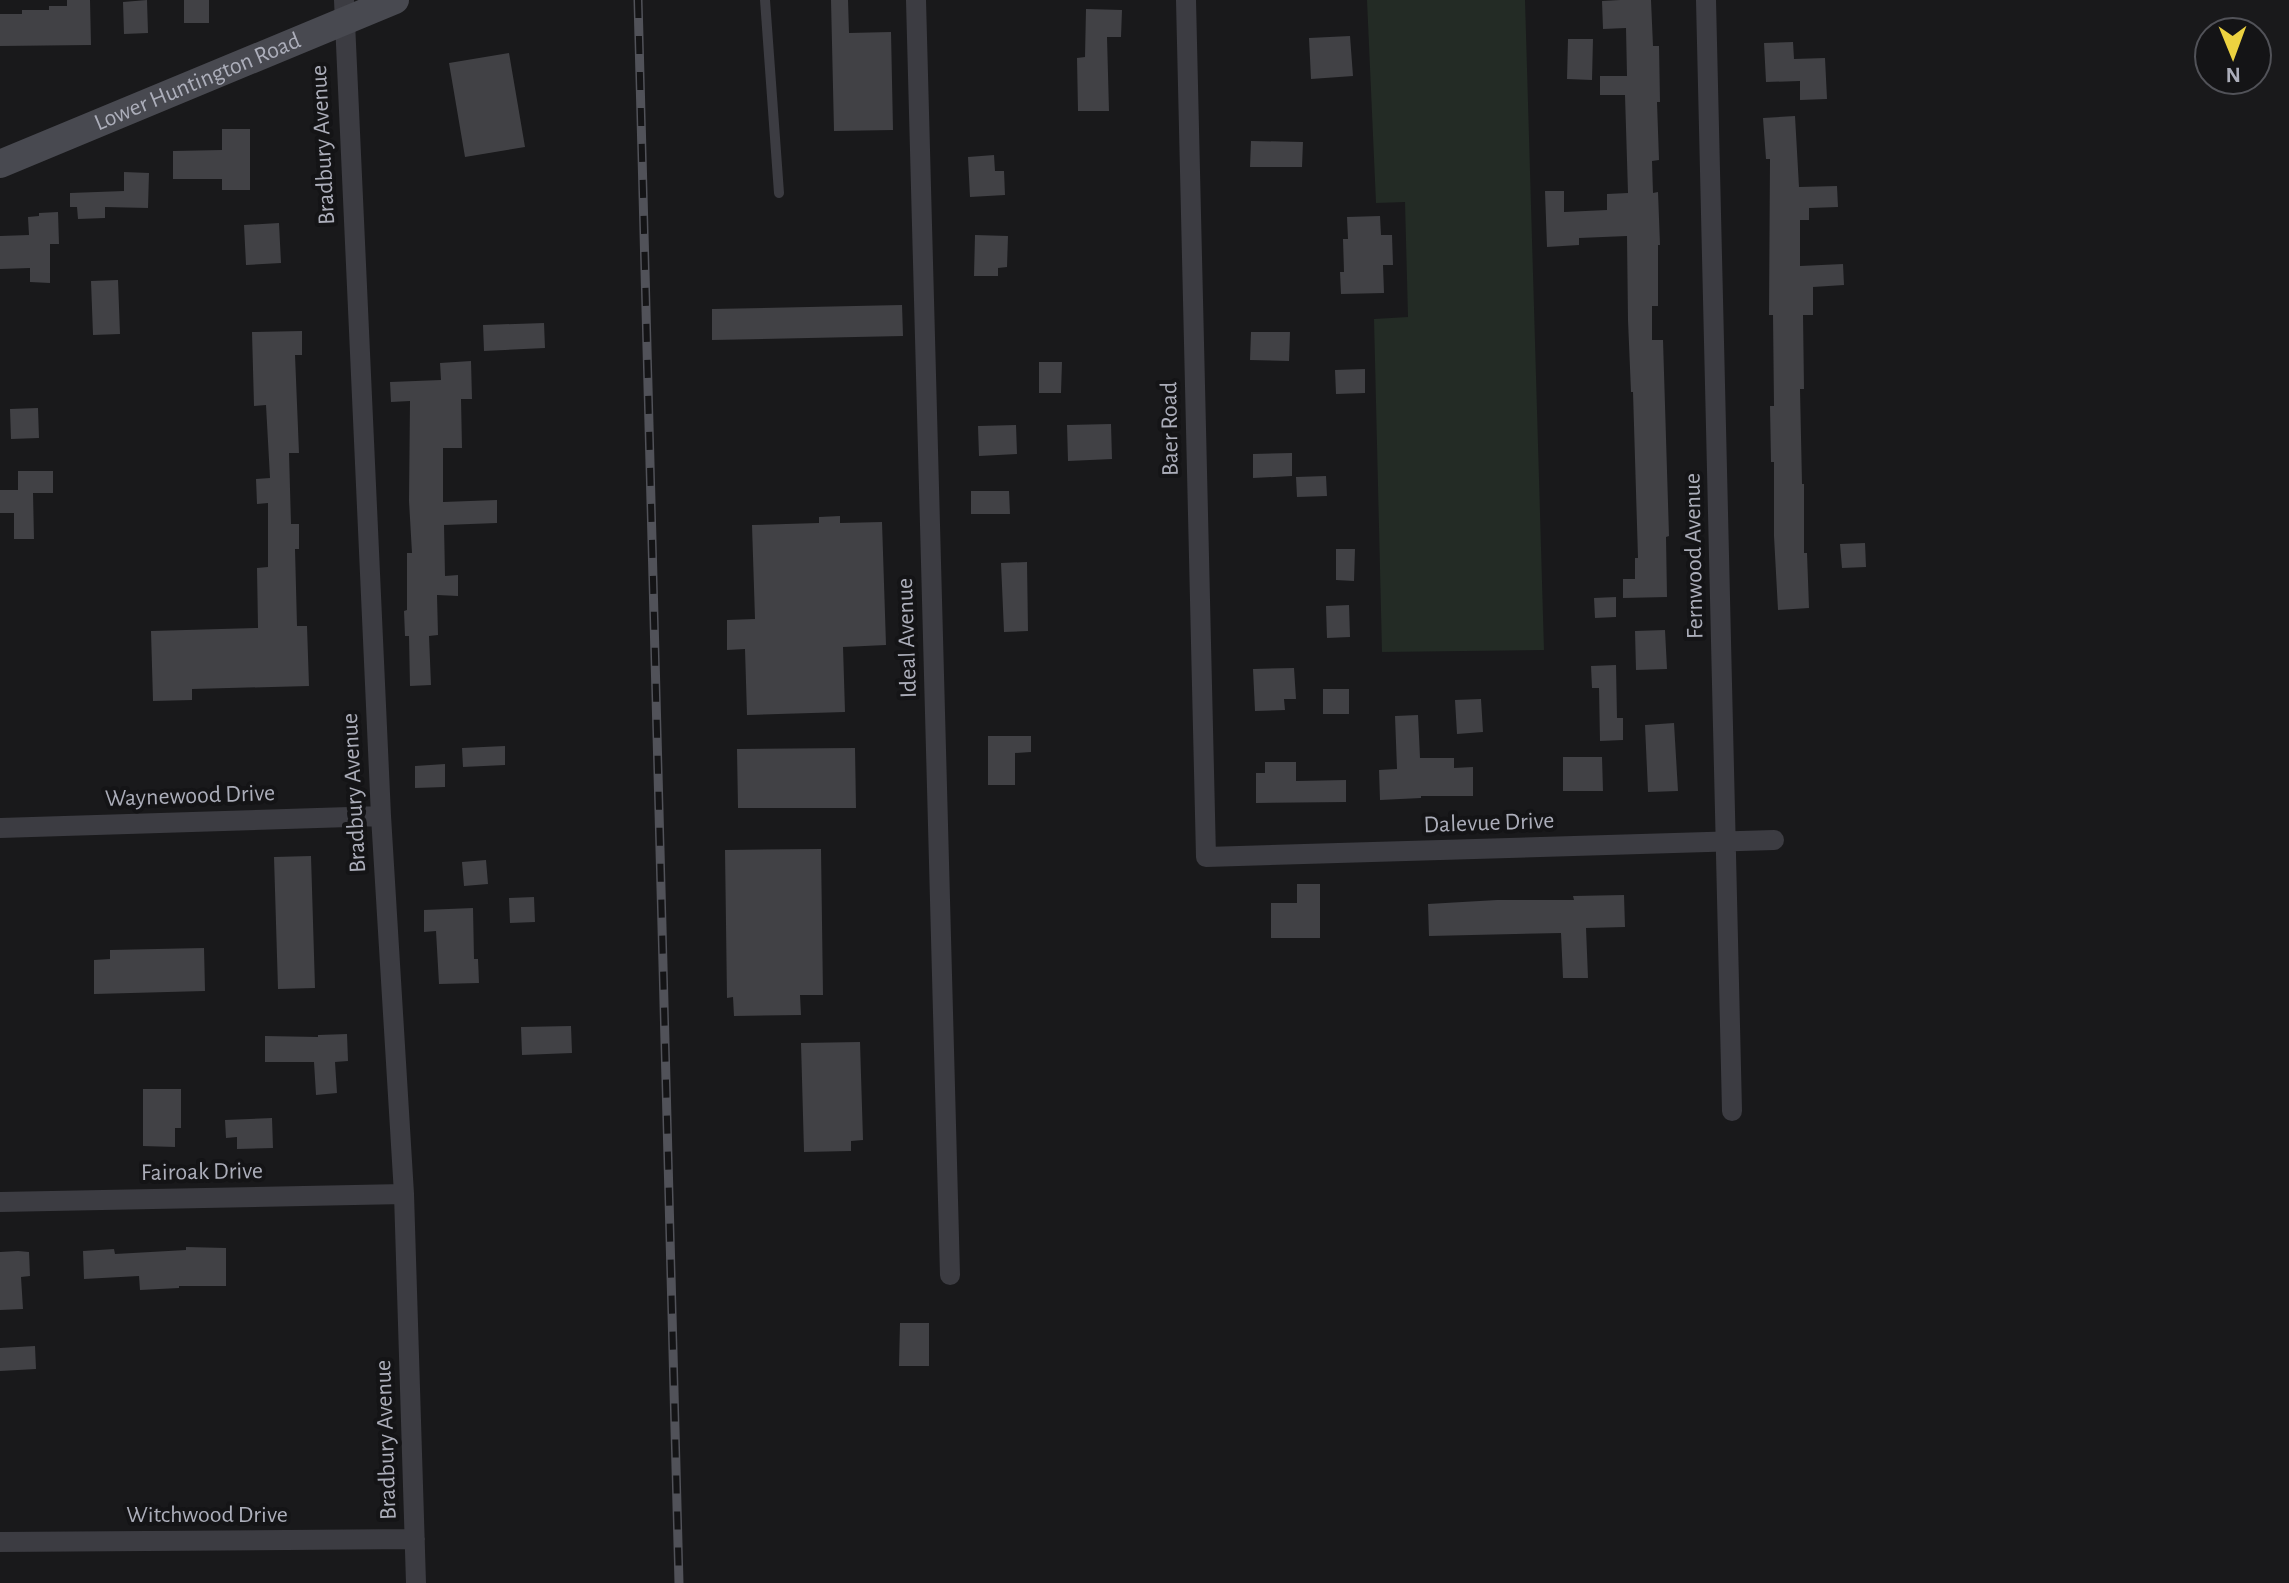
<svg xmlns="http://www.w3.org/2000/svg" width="2289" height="1583" viewBox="0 0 2289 1583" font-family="'Alegreya Sans',sans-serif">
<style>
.green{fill:#232b25}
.building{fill:#414145}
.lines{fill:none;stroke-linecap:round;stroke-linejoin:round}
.lane{stroke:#3c3c42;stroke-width:10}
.street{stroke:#3c3c42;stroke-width:20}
.secondary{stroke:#484950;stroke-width:28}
.rail-casing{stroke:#515259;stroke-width:9}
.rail{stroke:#141416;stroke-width:6;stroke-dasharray:18;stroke-linecap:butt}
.labels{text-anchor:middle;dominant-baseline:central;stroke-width:8;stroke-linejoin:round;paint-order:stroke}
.street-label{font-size:24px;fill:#acaeba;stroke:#141416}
</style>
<rect width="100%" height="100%" fill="#19191b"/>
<path class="green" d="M 1367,0 L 1525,0 L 1544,650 L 1382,652 L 1374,319 L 1408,317 L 1405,202 L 1376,203 Z"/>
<path class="building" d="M 67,0 L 90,0 L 91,45 L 0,46 L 0,14 L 22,14 L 22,10 L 49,10 L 49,6 L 67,6 Z
M 147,0 L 148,33 L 124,34 L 123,2 Z
M 184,0 L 209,0 L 209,23 L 184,23 Z
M 831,0 L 848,0 L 849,33 L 891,32 L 893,130 L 834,131 Z
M 1620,0 L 1651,0 L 1653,46 L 1659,46 L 1660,102 L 1657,102 L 1659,160 L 1652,161 L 1653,193 L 1658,192 L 1660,245 L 1658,245 L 1658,306 L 1652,306 L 1652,340 L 1663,340 L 1669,536 L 1666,537 L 1667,597 L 1623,598 L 1623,579 L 1635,579 L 1635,558 L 1638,558 L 1633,392 L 1631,392 L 1628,320 L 1627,236 L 1579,238 L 1579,245 L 1547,247 L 1545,191 L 1564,191 L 1564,212 L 1607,210 L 1607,194 L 1628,193 L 1625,95 L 1600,95 L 1600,76 L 1627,76 L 1626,28 L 1603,29 L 1602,1 Z
M 1086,9 L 1122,10 L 1121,37 L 1107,37 L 1109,111 L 1078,111 L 1077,58 L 1085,57 Z
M 1350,36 L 1353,76 L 1311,79 L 1309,38 Z
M 1568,39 L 1593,39 L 1592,80 L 1567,79 Z
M 1793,42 L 1794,59 L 1825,58 L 1827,99 L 1800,100 L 1800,81 L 1766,82 L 1764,43 Z
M 509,53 L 525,147 L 465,157 L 449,63 Z
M 1795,116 L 1799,187 L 1837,186 L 1838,207 L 1809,208 L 1809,220 L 1800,220 L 1800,266 L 1843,264 L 1844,285 L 1813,287 L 1813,315 L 1803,315 L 1804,389 L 1800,389 L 1802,484 L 1804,484 L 1804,553 L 1807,553 L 1809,608 L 1778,610 L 1774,536 L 1774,462 L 1771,462 L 1770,406 L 1774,406 L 1773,315 L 1769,315 L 1770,159 L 1766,159 L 1763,118 Z
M 222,129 L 250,129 L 250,190 L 222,190 L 222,179 L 173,179 L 173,151 L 222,150 Z
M 1251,141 L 1303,142 L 1302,167 L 1250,167 Z
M 994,155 L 995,171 L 1004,171 L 1005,195 L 970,197 L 968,157 Z
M 124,172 L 149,173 L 148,208 L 105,207 L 105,218 L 78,219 L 77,207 L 70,207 L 70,193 L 124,191 Z
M 58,212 L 59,244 L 50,244 L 50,283 L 30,282 L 30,268 L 0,269 L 0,236 L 29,235 L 28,217 L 39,216 L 39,213 Z
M 1380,216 L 1381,235 L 1392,235 L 1393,265 L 1383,265 L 1384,293 L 1341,294 L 1340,272 L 1344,272 L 1343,239 L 1348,239 L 1347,217 Z
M 279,223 L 281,263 L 246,265 L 244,225 Z
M 975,235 L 1008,236 L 1007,267 L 998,268 L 998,276 L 974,276 Z
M 118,280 L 120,334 L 93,335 L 91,281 Z
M 902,305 L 903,336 L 712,340 L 712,309 Z
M 544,323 L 545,348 L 484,351 L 483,325 Z
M 302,331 L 302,355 L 295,355 L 299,453 L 289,453 L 291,524 L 299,524 L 299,549 L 295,549 L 297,626 L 307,626 L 309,686 L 192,689 L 192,700 L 153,701 L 151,631 L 258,628 L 257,568 L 268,567 L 268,503 L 257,504 L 256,479 L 270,478 L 266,405 L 254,406 L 252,332 Z
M 1251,332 L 1290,332 L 1289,361 L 1250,360 Z
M 471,361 L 472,399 L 461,399 L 462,448 L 443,448 L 443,502 L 497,500 L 497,523 L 444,525 L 445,576 L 458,575 L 458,596 L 437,595 L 438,635 L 429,636 L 431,685 L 410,686 L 409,636 L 405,636 L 404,611 L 407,610 L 407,553 L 412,553 L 409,501 L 410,401 L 391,402 L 390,382 L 441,380 L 440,363 Z
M 1039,362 L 1062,362 L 1061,393 L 1039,393 Z
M 1365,369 L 1365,393 L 1336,394 L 1335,370 Z
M 38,408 L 39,438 L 11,439 L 10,409 Z
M 1111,424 L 1112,459 L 1068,461 L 1067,425 Z
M 1016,425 L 1017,454 L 979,456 L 978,426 Z
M 1292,453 L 1292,476 L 1253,478 L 1253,454 Z
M 18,471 L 53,471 L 53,493 L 33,493 L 34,539 L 14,539 L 14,513 L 0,513 L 0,490 L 18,490 Z
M 1326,476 L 1327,496 L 1297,497 L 1296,477 Z
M 971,491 L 1009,491 L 1010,514 L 971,514 Z
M 840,516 L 840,523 L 882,522 L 886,645 L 843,647 L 845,712 L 747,715 L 745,649 L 727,650 L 727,620 L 755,619 L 752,525 L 819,523 L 819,517 Z
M 1865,543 L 1866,567 L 1842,568 L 1840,544 Z
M 1336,549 L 1355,549 L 1354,581 L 1336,580 Z
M 1027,562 L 1028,631 L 1004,632 L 1001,563 Z
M 1616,597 L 1616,617 L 1595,618 L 1594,598 Z
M 1349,605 L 1350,637 L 1327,638 L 1326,606 Z
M 1665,630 L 1667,669 L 1636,670 L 1635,631 Z
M 1616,665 L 1617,718 L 1623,718 L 1623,740 L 1600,741 L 1599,688 L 1592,688 L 1591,666 Z
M 1294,668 L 1296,699 L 1284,699 L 1285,710 L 1255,711 L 1253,669 Z
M 1323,689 L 1349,689 L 1349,714 L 1323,714 Z
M 1481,699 L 1483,732 L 1457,734 L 1455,700 Z
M 1418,715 L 1420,758 L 1454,758 L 1454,768 L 1473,767 L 1473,796 L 1421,796 L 1421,798 L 1380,800 L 1379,770 L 1397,769 L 1395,716 Z
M 1674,723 L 1678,791 L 1648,792 L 1645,725 Z
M 988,736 L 1031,736 L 1031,752 L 1015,753 L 1015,785 L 988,785 Z
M 505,746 L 505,765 L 463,767 L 462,748 Z
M 855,748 L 856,808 L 738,808 L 737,749 Z
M 1563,757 L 1602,757 L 1603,791 L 1563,791 Z
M 1265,762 L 1296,762 L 1296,781 L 1346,780 L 1346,802 L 1256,803 L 1256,773 L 1265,773 Z
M 445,764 L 445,787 L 415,788 L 415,766 Z
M 821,849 L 823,995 L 800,995 L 801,1015 L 734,1016 L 733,997 L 727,998 L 725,850 Z
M 311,856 L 315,988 L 278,989 L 274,857 Z
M 486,860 L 488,884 L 464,886 L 462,862 Z
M 1297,884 L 1320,884 L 1320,938 L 1271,938 L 1271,903 L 1297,903 Z
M 1624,895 L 1625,927 L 1586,928 L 1588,978 L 1563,978 L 1561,933 L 1429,936 L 1428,904 L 1497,900 L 1574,900 L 1573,896 Z
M 534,897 L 535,922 L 510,923 L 509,898 Z
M 473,908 L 474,959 L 478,959 L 479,983 L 439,984 L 436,931 L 424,932 L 424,910 Z
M 204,948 L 205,991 L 94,994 L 94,960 L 110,959 L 110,950 Z
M 571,1026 L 572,1053 L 522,1055 L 521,1027 Z
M 347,1034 L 348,1061 L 335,1062 L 337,1093 L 316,1095 L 314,1062 L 265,1062 L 265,1036 L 318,1037 L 318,1035 Z
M 860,1042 L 863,1140 L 851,1141 L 851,1151 L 804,1152 L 801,1043 Z
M 143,1089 L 181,1089 L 181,1128 L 175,1128 L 175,1147 L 143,1146 Z
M 272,1118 L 273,1148 L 237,1149 L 237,1137 L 226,1138 L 225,1120 Z
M 186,1247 L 226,1248 L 226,1286 L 179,1286 L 179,1288 L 140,1290 L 139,1276 L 84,1279 L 83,1251 L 114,1249 L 115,1254 L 186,1250 Z
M 18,1251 L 29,1252 L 30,1276 L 21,1277 L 23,1309 L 0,1310 L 0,1252 Z
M 900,1323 L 929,1323 L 929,1366 L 899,1366 Z
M 35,1346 L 36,1369 L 0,1371 L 0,1348 Z"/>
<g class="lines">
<path class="lane" d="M 765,0 L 779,193"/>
<path class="street" d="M 344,0 L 381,816 L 404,1194 L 416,1583
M 916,0 L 950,1275
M 1186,0 L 1206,857 L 1774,840
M 1706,0 L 1732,1111
M 0,828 L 381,816
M 0,1202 L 404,1194
M 0,1542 L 415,1539"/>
<path class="secondary" id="s1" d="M 0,164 L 395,0"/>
<defs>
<path id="rail" d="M 638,0 L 679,1583"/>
</defs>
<use href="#rail" class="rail-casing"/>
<use href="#rail" class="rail"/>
</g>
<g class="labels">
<g class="street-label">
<text stroke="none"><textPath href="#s1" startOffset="214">Lower Huntington Road</textPath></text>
<text transform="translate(323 145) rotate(-93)">Bradbury Avenue</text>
<text transform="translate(1170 429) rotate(-91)">Baer Road</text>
<text transform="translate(1694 556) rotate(-91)">Fernwood Avenue</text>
<text transform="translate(907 638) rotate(-92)">Ideal Avenue</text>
<text transform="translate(354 793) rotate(-93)">Bradbury Avenue</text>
<text transform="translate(190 796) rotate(-2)">Waynewood Drive</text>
<text transform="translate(1489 823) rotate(-2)">Dalevue Drive</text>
<text transform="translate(202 1172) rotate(-1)">Fairoak Drive</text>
<text transform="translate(386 1440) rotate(-92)">Bradbury Avenue</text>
<text x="207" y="1515">Witchwood Drive</text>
</g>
</g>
<g transform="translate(2233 56) rotate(179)"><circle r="38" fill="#141416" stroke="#515258" stroke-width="2"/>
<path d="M0-6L14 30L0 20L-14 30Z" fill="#ecd240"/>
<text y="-12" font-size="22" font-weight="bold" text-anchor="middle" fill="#acaeba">N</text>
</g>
</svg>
